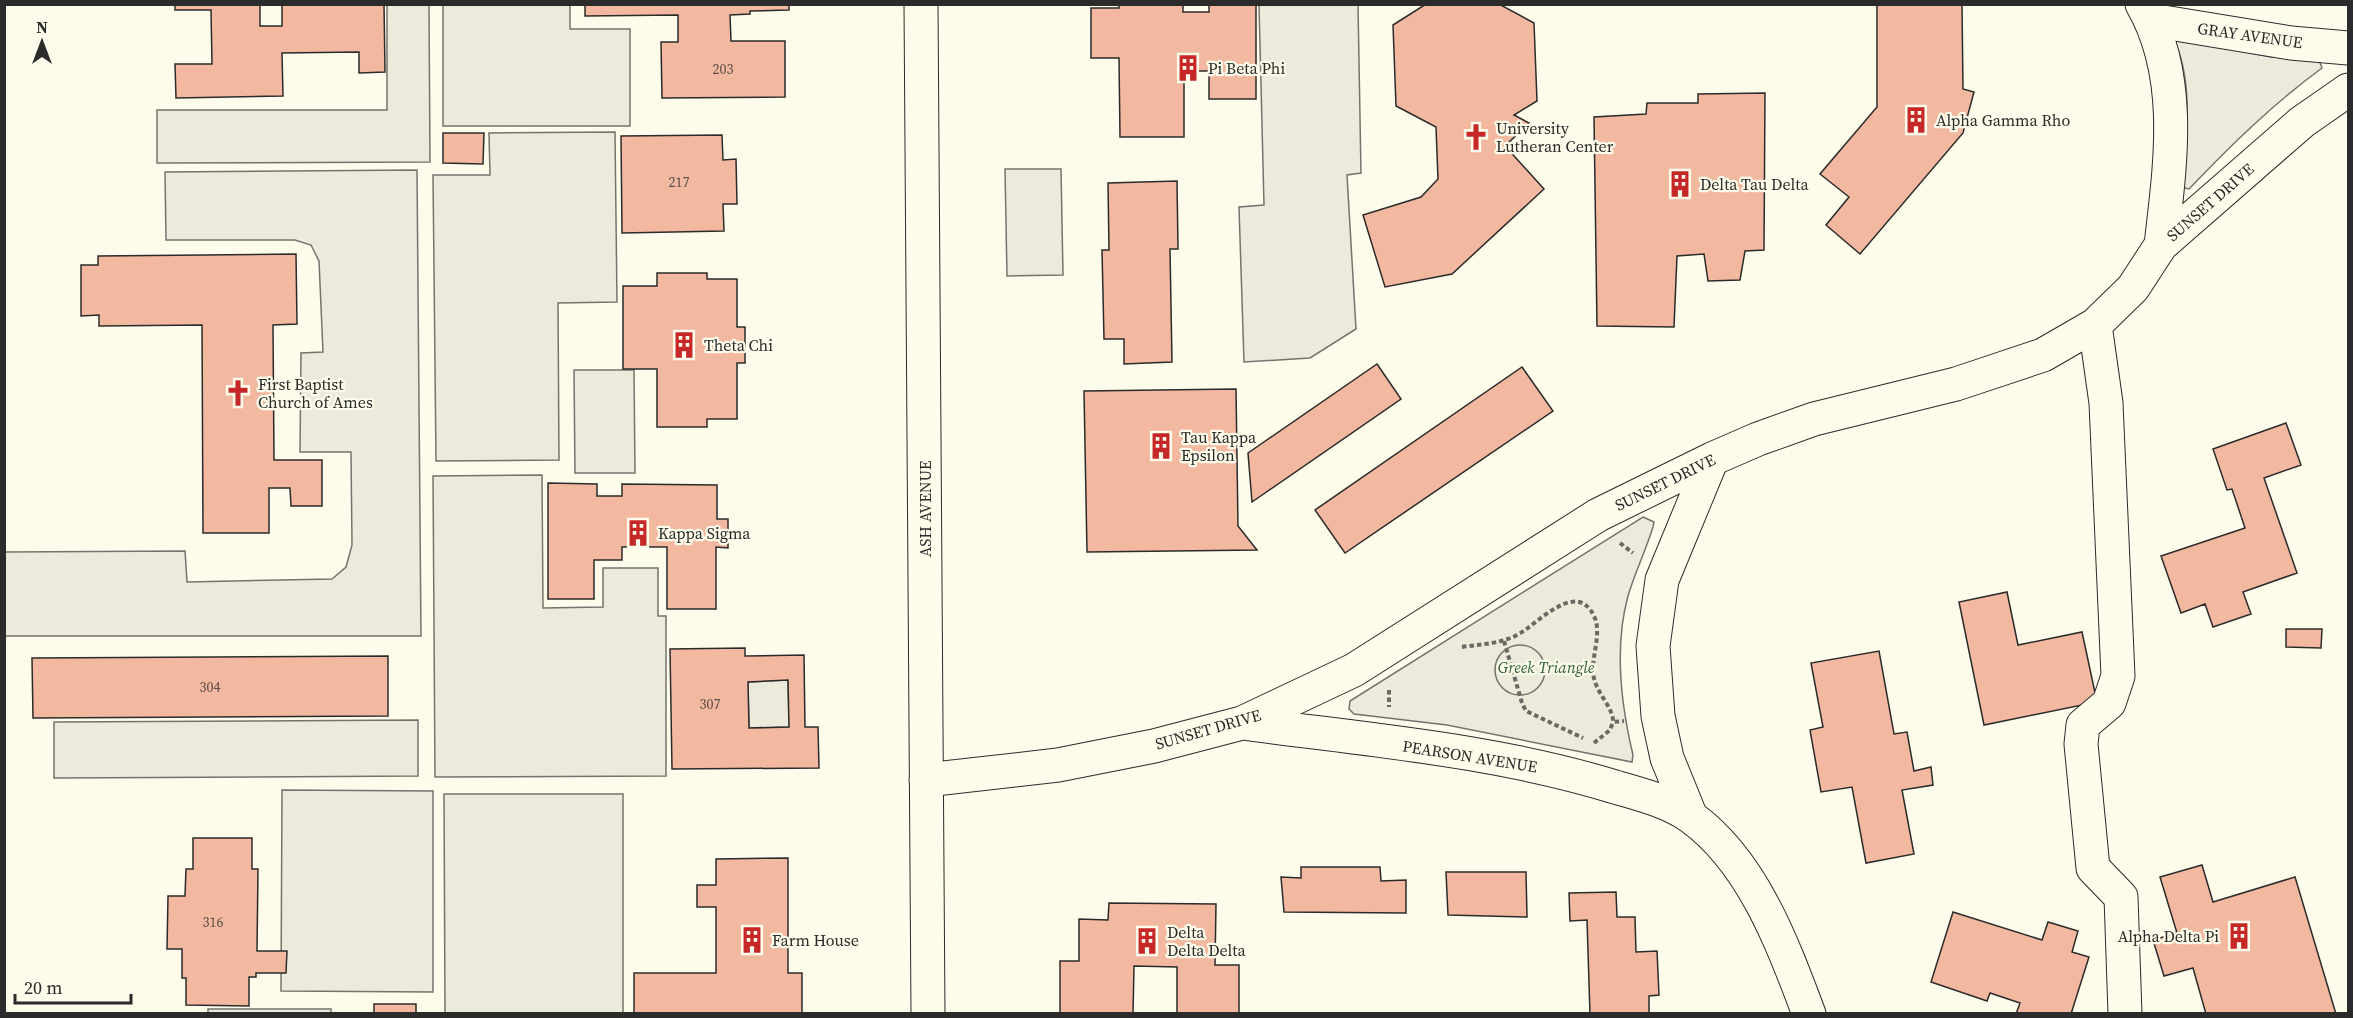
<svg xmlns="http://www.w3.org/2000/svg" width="2353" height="1018" viewBox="0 0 2353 1018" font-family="'Source Serif 4',serif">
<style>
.green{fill:#ecebdb;stroke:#74746e;stroke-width:1.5}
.parking{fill:#eceadb;stroke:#74746e;stroke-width:1.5}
.building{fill:#f2b8a0;stroke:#2b2b2b;stroke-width:1.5;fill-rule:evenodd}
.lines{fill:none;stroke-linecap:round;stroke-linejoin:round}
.minor-casing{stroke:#2b2b2b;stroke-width:35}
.path{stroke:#6a6964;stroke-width:4;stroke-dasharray:4.5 3;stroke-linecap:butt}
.minor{stroke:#fdfbea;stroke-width:33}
.labels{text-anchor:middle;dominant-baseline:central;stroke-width:4.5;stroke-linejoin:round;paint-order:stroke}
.number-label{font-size:14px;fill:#5d4e48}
.street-label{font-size:16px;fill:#2b2b2b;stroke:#fdfbea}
.poi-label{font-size:16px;fill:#2b2b2b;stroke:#fdfbea;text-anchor:start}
.park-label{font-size:16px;font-style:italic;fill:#34623c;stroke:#fdfbea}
</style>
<rect width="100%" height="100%" fill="#fdfbea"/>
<path class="green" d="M 2173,37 L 2271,57 L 2319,60 L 2322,68 C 2273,104 2231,145 2189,189 L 2181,187 C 2186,139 2195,83 2173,37 Z
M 1005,169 L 1061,169 L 1063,275 L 1007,276 Z
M 574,370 L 634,370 L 635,473 L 575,473 Z
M 1643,517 L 1654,522 L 1653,527 C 1646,550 1635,572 1628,596 C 1614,647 1621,705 1633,755 L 1632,762 L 1447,725 L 1354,714 L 1349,709 L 1350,701 Z
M 788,680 L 789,727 L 749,728 L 748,682 Z
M 208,1009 L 331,1009 L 331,1013 L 208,1014 Z"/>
<path class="parking" d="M 387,5 L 429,5 L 430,162 L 157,163 L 157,110 L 387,110 Z
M 443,5 L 570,5 L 570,29 L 630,29 L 630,126 L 443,126 Z
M 1259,5 L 1358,5 L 1361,173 L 1347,175 L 1356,329 L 1310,358 L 1244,362 L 1239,207 L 1264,205 Z
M 615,132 L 617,302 L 558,303 L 559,460 L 436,461 L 433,175 L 490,175 L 489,133 Z
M 417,170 L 421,636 L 5,636 L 5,552 L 185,551 L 187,582 L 332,579 L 346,567 L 352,545 L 351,452 L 300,452 L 301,353 L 323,352 L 319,261 L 311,245 L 295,240 L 166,240 L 165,172 Z
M 542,475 L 543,608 L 603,607 L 603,568 L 658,568 L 658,616 L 666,616 L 666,776 L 435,777 L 433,476 Z
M1495 670a25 25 0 1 1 50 0a25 25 0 1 1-50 0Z
M 418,720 L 418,776 L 54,778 L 54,722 Z
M 282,790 L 433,791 L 433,992 L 281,991 Z
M 444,794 L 623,794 L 623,1013 L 445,1013 Z"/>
<path class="building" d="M 175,4 L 260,4 L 260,26 L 282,26 L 282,4 L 384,4 L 385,72 L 359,73 L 359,52 L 282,53 L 283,96 L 176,98 L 175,64 L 212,64 L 211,10 L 175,10 Z
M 585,4 L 789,4 L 789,10 L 750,11 L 750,14 L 730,15 L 731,41 L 785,41 L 785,97 L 662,98 L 661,42 L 678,42 L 678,15 L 585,16 Z
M 1119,4 L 1183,4 L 1183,12 L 1209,12 L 1209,4 L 1256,4 L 1256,99 L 1209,99 L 1209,71 L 1184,71 L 1184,137 L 1120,137 L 1119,58 L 1091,58 L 1091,8 L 1119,8 Z
M 1426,4 L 1499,4 L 1534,23 L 1537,101 L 1514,115 L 1529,123 L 1505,146 L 1544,189 L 1452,274 L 1385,287 L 1363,215 L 1421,197 L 1438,179 L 1436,127 L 1396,106 L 1393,25 Z
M 1877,4 L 1962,4 L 1963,89 L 1974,92 L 1963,133 L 1860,254 L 1826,225 L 1849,197 L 1820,174 L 1877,107 Z
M 1765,93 L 1764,250 L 1745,251 L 1740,280 L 1708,281 L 1704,254 L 1677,256 L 1674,327 L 1597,326 L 1594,117 L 1646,114 L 1647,103 L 1698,103 L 1698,94 Z
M 443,133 L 484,133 L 483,164 L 443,163 Z
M 722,135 L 723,160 L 736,159 L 737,204 L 723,204 L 724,231 L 622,233 L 621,136 Z
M 1177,181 L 1178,249 L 1170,249 L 1172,362 L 1124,364 L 1124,339 L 1104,339 L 1102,250 L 1109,250 L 1108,183 Z
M 296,254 L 297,324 L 273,325 L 274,460 L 322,460 L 322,506 L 291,506 L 290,488 L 269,488 L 269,533 L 203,533 L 202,325 L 99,326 L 99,315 L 81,316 L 81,265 L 98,265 L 98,256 Z
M 657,273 L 707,273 L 707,279 L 737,279 L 737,327 L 745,327 L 745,363 L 737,363 L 737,419 L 707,419 L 707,427 L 657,427 L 657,369 L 623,369 L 623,286 L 657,286 Z
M 1377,364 L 1401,399 L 1252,502 L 1248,453 Z
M 1522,367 L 1553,411 L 1345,553 L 1315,510 Z
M 1236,389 L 1238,526 L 1257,550 L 1087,552 L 1084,391 Z
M 2286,423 L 2301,465 L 2264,478 L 2297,573 L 2243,592 L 2251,614 L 2213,627 L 2205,604 L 2181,613 L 2161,556 L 2245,528 L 2232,489 L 2227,490 L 2213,449 Z
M 548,483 L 597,484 L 597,496 L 622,496 L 622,484 L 717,485 L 717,519 L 728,519 L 728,548 L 716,547 L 716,609 L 667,609 L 667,547 L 622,547 L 622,560 L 594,560 L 594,599 L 548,599 Z
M 2007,592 L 2018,645 L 2082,632 L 2097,702 L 1984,725 L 1959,602 Z
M 2286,629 L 2322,629 L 2321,648 L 2286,647 Z
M 745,648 L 745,656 L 804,655 L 805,727 L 818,727 L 819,768 L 672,769 L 670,649 ZM 788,680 L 789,727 L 749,728 L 748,682 Z
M 1879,651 L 1894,734 L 1907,732 L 1914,771 L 1931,767 L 1933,785 L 1902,790 L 1914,854 L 1866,863 L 1852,787 L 1821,792 L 1810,730 L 1823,727 L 1811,663 Z
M 388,656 L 388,716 L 33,718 L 32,658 Z
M 193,838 L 252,838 L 252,869 L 258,869 L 257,951 L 287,951 L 286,973 L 256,973 L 256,977 L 249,977 L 249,1006 L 186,1005 L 186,978 L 182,978 L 182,949 L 167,949 L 168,896 L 185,896 L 186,869 L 193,869 Z
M 788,858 L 788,973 L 802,973 L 802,1014 L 634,1014 L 634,973 L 716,973 L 716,907 L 697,907 L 697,885 L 716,885 L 716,859 Z
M 2202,865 L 2213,902 L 2295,877 L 2336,1014 L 2206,1014 L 2193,968 L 2164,976 L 2153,940 L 2177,933 L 2160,877 Z
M 1301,867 L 1380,867 L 1381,881 L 1406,880 L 1406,913 L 1284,912 L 1281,877 L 1301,878 Z
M 1446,872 L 1526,872 L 1527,917 L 1448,915 Z
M 1616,892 L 1617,917 L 1635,917 L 1636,952 L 1657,951 L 1659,995 L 1649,996 L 1649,1014 L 1590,1014 L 1587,920 L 1570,921 L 1569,893 Z
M 1109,903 L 1216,904 L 1215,965 L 1239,965 L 1239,1014 L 1177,1014 L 1177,967 L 1134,966 L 1133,1014 L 1060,1014 L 1060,961 L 1079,961 L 1079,919 L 1108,920 Z
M 1953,912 L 2042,940 L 2048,922 L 2078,931 L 2072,952 L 2089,957 L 2071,1014 L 2016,1014 L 2020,1003 L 1990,993 L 1987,1001 L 1931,982 Z
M 374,1004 L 416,1004 L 416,1014 L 374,1014 Z"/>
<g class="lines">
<defs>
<path id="minor" d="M 921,4 L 928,1014
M 2142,4 C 2184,77 2170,166 2161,245
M 2151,20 L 2291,43 L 2348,48
M 2095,325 L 2106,403 L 2118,676 L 2109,703 L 2083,725 L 2081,744 L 2093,868 L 2121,897 L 2125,1014
M 1243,723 C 1367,740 1496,750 1615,787 C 1640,794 1670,802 1691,817 C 1753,862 1783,945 1809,1014
M 926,780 L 1058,765 L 1154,746 L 1242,723 L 1354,670 L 1598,515 L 1712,459 L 1758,439 L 1814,419 L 1956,384 L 2043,355 L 2095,325 L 2133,288 L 2161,245 L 2302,122 L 2348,90
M 1691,817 L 1667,758 L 1658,716 L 1653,646 L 1662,580 L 1712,459"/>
</defs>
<use href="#minor" class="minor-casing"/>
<path class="path" d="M 1620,543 L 1633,553
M 1504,641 L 1522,703 L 1526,711 L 1583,738
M 1462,647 C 1481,644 1500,644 1517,635 C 1536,626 1576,578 1594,616 C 1602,632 1592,655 1593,672 C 1594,692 1614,707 1613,722 L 1624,721
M 1389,690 L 1389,707
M 1594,743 L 1610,730 L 1613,722"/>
<use href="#minor" class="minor"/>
</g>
<defs>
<symbol id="building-bare" viewBox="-9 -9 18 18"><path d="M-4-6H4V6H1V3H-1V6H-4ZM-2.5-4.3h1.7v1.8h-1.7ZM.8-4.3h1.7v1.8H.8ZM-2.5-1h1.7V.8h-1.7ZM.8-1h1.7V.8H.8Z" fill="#c62828" stroke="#fdfbea" stroke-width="2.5" paint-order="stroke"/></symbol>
<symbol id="church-bare" viewBox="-9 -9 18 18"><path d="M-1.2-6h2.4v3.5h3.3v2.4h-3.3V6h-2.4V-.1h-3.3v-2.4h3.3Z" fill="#c62828" stroke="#fdfbea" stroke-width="2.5" paint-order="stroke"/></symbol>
</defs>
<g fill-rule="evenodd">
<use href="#building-bare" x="1169" y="49" width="38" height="38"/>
<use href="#building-bare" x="1897" y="101" width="38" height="38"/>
<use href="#church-bare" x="1457" y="118" width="38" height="38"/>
<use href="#building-bare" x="1661" y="165" width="38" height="38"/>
<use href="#building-bare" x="665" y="326" width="38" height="38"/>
<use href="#church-bare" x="219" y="374" width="38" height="38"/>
<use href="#building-bare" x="1142" y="427" width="38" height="38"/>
<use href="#building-bare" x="619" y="514" width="38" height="38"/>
<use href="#building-bare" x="2220" y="917" width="38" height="38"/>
<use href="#building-bare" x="733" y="921" width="38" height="38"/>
<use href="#building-bare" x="1128" y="922" width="38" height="38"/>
</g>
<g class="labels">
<g class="number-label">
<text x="723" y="69">203</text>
<text x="679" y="182">217</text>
<text x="210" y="687">304</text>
<text x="710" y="704">307</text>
<text x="213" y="922">316</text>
</g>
<g class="street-label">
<text transform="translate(2250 35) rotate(8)">GRAY AVENUE</text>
<text transform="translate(2210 202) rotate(-41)">SUNSET DRIVE</text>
<text transform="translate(1665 482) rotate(-26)">SUNSET DRIVE</text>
<text transform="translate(925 509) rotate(-90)">ASH AVENUE</text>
<text transform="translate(1208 729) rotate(-16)">SUNSET DRIVE</text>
<text transform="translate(1470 756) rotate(9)">PEARSON AVENUE</text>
</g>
<g class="poi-label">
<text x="1208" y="68">Pi Beta Phi</text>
<text x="1936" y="120">Alpha Gamma Rho</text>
<text x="1496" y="128">University<tspan x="1496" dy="18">Lutheran Center</tspan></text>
<text x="1700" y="184">Delta Tau Delta</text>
<text x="704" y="345">Theta Chi</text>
<text x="258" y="384">First Baptist<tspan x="258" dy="18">Church of Ames</tspan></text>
<text x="1181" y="437">Tau Kappa<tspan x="1181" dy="18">Epsilon</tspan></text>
<text x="658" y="533">Kappa Sigma</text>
<text x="1167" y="932">Delta<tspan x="1167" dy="18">Delta Delta</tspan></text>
<text x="2219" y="936" text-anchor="end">Alpha Delta Pi</text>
<text x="772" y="940">Farm House</text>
</g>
<g class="park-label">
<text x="1546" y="667">Greek Triangle</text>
</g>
</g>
<rect width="2353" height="1018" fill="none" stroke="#2b2b2b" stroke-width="12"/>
<g transform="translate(42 42)" stroke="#fdfbea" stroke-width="4.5" paint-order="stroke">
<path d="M0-4.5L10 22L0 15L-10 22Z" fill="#2b2b2b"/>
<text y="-9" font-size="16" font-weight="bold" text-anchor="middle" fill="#2b2b2b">N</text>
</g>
<path d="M15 994v9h116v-9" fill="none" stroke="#2b2b2b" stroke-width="3"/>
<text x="24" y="994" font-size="18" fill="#2b2b2b" stroke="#fdfbea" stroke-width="4.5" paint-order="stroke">20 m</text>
</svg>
